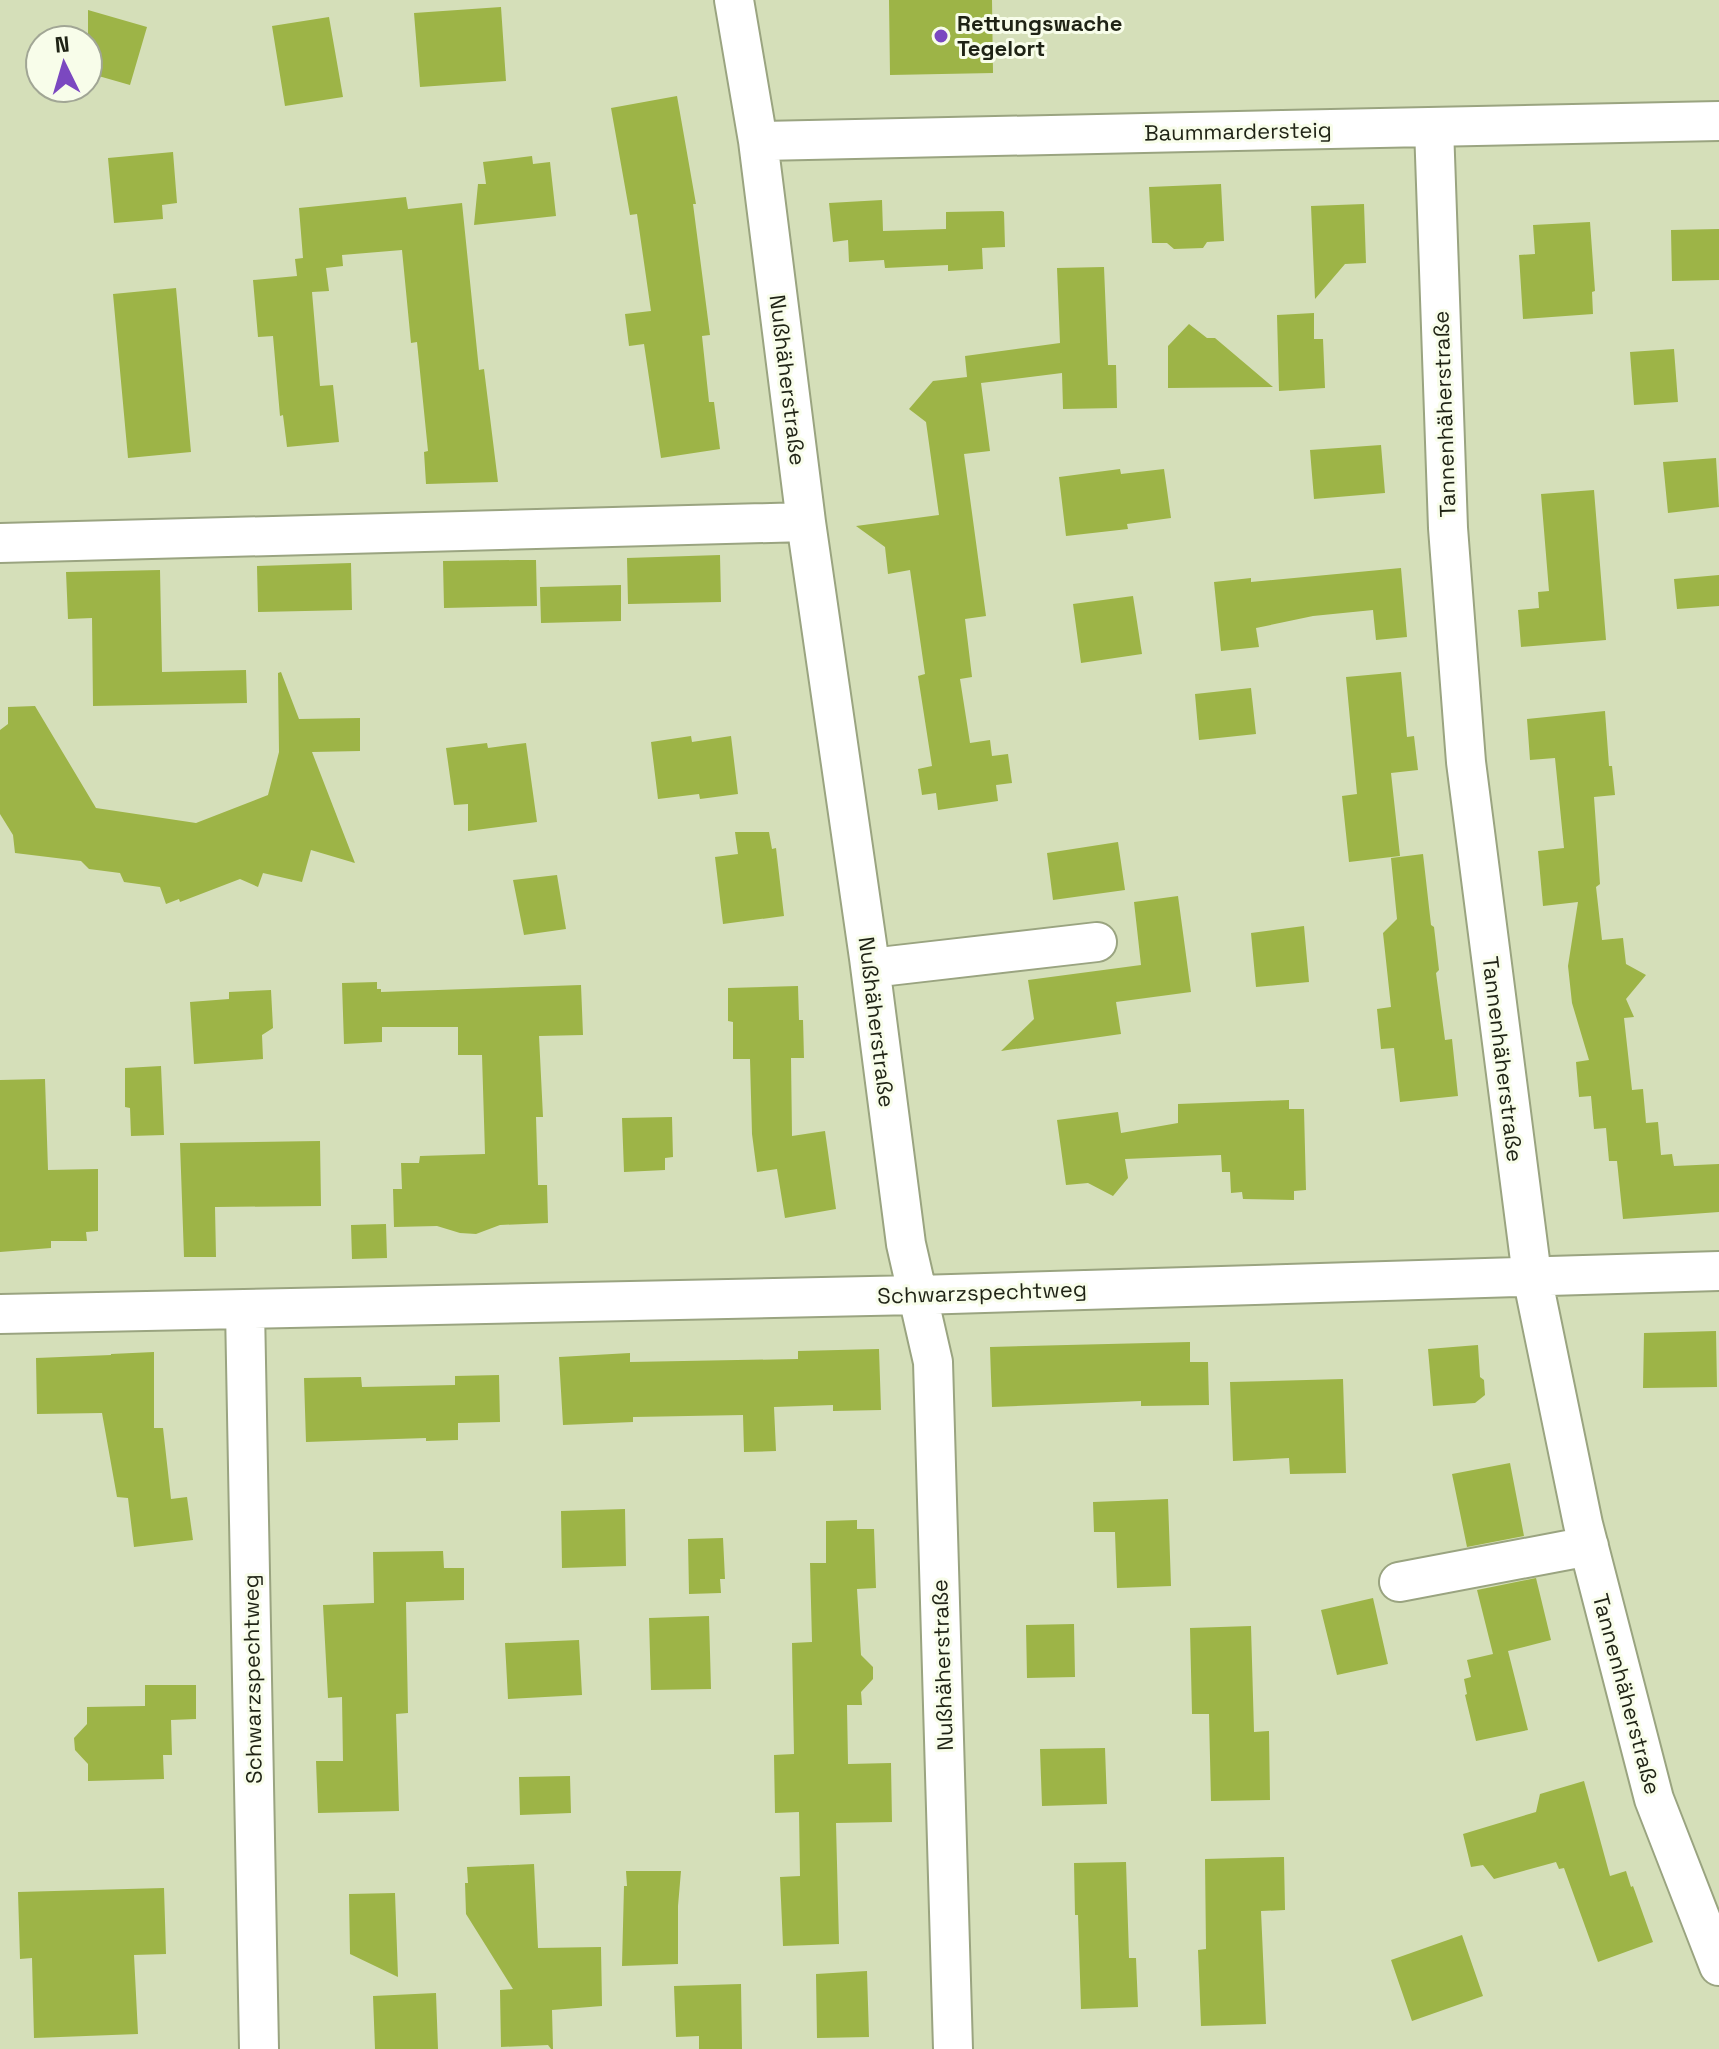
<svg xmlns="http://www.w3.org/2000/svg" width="1719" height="2049" viewBox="0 0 1719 2049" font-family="'Space Grotesk',sans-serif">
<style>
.building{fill:#9db447}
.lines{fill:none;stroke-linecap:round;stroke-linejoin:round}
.minor-casing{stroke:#9aa480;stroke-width:42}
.minor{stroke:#fff;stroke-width:38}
.poi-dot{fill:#7b48c0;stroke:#f8fdea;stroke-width:3}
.labels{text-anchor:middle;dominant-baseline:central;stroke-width:6;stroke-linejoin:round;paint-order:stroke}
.poi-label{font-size:22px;font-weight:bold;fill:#1f2315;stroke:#f8fdea;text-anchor:start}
.street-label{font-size:22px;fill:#1f2315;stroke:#f8fdea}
</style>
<rect width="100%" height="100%" fill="#d5dfb9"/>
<path class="building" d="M 889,0 L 992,0 L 993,73 L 890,75 Z
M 501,7 L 506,81 L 420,87 L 414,13 Z
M 88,10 L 147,27 L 130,85 L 88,73 Z
M 329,17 L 343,97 L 285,106 L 272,26 Z
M 677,96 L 696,204 L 693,204 L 710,335 L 702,336 L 709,402 L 714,402 L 720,449 L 661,458 L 644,344 L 629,346 L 625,314 L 651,311 L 637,214 L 630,215 L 611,108 Z
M 173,152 L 177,203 L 162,205 L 163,219 L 114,223 L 108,158 Z
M 532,156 L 533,164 L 550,162 L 556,216 L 474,225 L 478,184 L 486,184 L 483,162 Z
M 1221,184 L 1224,241 L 1207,242 L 1203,248 L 1174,249 L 1167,243 L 1152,243 L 1149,187 Z
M 406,197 L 408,209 L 462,203 L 479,370 L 484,369 L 498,482 L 426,484 L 424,452 L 428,451 L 417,342 L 411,343 L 402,250 L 342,255 L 343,266 L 326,268 L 329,291 L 312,292 L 320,386 L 333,385 L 339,442 L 287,447 L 283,415 L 280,416 L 273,336 L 258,337 L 253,280 L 297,276 L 295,259 L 303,258 L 299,208 Z
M 882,200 L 883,231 L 946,229 L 946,212 L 1002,211 L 1004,212 L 1005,247 L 982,248 L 983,269 L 948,271 L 948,265 L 885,268 L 884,260 L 849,262 L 848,240 L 833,242 L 829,203 Z
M 1364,204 L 1366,263 L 1345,264 L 1315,299 L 1311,206 Z
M 1590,222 L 1595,291 L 1592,292 L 1593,314 L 1523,319 L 1519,255 L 1535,254 L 1533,225 Z
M 1719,229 L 1719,280 L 1672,281 L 1671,230 Z
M 1104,267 L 1108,365 L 1116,365 L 1117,408 L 1063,409 L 1062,373 L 981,383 L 990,451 L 964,454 L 986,616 L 965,619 L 972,677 L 960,679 L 970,743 L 990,740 L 992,756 L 1008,754 L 1012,783 L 996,785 L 998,801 L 938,810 L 936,793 L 922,795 L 918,769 L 932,766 L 918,676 L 925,674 L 910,570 L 888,574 L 885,547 L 856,526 L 939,515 L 926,422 L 909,409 L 933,381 L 967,377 L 965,356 L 1060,343 L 1057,268 Z
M 176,288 L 191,452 L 128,458 L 113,294 Z
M 1314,313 L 1314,339 L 1323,339 L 1325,388 L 1279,391 L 1277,315 Z
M 1189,324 L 1207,338 L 1215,338 L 1273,387 L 1168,388 L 1168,346 Z
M 1674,349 L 1678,402 L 1634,405 L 1630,352 Z
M 1381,445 L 1385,493 L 1314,499 L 1310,450 Z
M 1716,458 L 1719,507 L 1668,513 L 1663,462 Z
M 1120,469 L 1121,474 L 1164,469 L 1171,518 L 1127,524 L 1128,529 L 1066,536 L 1059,477 Z
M 1594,490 L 1606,640 L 1521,647 L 1518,610 L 1539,608 L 1538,592 L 1549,591 L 1541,494 Z
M 720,555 L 721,602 L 628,604 L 627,558 Z
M 518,560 L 536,560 L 537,606 L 444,608 L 443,561 Z
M 351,563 L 352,610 L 258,612 L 257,566 Z
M 1401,568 L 1407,637 L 1376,640 L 1373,610 L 1313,616 L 1256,628 L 1259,647 L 1221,651 L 1214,582 L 1251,578 L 1251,582 Z
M 160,570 L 162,672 L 246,670 L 247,703 L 93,706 L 92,618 L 68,619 L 66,572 Z
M 1719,575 L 1719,606 L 1677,609 L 1674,579 Z
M 621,585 L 621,621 L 541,623 L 540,587 Z
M 1133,596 L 1142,654 L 1081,663 L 1073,604 Z
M 281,672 L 299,719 L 360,718 L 360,751 L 312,752 L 355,863 L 311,850 L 302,882 L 263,873 L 258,887 L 240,879 L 180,902 L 179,899 L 166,904 L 160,887 L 124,882 L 120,873 L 89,869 L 81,861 L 15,853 L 13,835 L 0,814 L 0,730 L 8,724 L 8,707 L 35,706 L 96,808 L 196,823 L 268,795 L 279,752 L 278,673 Z
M 1401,672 L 1407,737 L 1414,736 L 1418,770 L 1391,773 L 1400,856 L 1349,862 L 1342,796 L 1357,794 L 1346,677 Z
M 1251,688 L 1256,734 L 1199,740 L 1195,694 Z
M 1605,711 L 1609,766 L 1612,766 L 1615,795 L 1594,797 L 1600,884 L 1596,887 L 1602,940 L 1623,938 L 1626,964 L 1646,975 L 1626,999 L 1634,1017 L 1624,1018 L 1632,1090 L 1643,1089 L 1646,1123 L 1658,1122 L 1661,1155 L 1672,1154 L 1674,1166 L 1719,1164 L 1719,1212 L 1623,1219 L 1617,1161 L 1609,1161 L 1606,1128 L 1594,1129 L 1591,1096 L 1579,1097 L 1576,1062 L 1589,1060 L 1572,1003 L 1568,966 L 1578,902 L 1543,906 L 1538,851 L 1564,848 L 1555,758 L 1530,760 L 1527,719 Z
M 691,736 L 692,742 L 731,736 L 738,794 L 700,799 L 699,794 L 658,799 L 651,742 Z
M 487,743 L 488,748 L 526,743 L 537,822 L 468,831 L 468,804 L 454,805 L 446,748 Z
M 735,832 L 769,832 L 772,849 L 776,848 L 784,916 L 723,924 L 715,857 L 738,854 Z
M 1118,842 L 1125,890 L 1053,900 L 1047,853 Z
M 1423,854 L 1431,925 L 1434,927 L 1439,970 L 1436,973 L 1445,1040 L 1452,1039 L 1458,1096 L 1400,1102 L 1394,1048 L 1381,1049 L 1377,1009 L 1391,1007 L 1383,933 L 1397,919 L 1391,858 Z
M 557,875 L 566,929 L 524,935 L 513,880 Z
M 1178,896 L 1191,992 L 1116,1002 L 1121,1034 L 1001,1051 L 1034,1019 L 1028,980 L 1141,965 L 1134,902 Z
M 1304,926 L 1309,982 L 1256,987 L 1251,933 Z
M 377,982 L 377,989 L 381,989 L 381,992 L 581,985 L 583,1035 L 539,1036 L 543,1117 L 536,1117 L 538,1185 L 547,1185 L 548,1223 L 500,1225 L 476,1234 L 460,1233 L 437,1226 L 394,1227 L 393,1189 L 402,1189 L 401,1163 L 419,1163 L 420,1156 L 485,1154 L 482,1055 L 458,1055 L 458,1027 L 382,1027 L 382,1042 L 344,1044 L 342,983 Z
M 798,986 L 799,1020 L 803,1020 L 804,1058 L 791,1058 L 792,1136 L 825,1131 L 836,1209 L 785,1218 L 777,1169 L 757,1172 L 752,1134 L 750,1059 L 733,1059 L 733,1022 L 728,1021 L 728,988 Z
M 271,990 L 273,1028 L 262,1035 L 263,1059 L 194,1064 L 190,1002 L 229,999 L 229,992 Z
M 161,1066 L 164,1135 L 131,1136 L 130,1108 L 125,1107 L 125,1068 Z
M 45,1079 L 48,1170 L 98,1169 L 98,1231 L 86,1232 L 87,1241 L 51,1241 L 51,1248 L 0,1252 L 0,1080 Z
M 1289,1100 L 1289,1109 L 1304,1109 L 1306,1190 L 1294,1191 L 1294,1200 L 1243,1199 L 1242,1192 L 1231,1193 L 1230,1172 L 1222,1172 L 1221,1155 L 1125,1159 L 1128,1178 L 1113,1196 L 1088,1183 L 1066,1185 L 1057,1120 L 1118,1112 L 1121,1133 L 1178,1123 L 1178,1104 Z
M 672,1117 L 673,1157 L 665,1158 L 665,1170 L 624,1172 L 622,1118 Z
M 320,1141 L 321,1206 L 215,1207 L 216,1257 L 184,1257 L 180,1143 Z
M 386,1224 L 387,1258 L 352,1259 L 351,1225 Z
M 1716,1331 L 1717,1387 L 1643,1388 L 1644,1333 Z
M 1190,1342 L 1190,1362 L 1208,1362 L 1209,1405 L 1141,1406 L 1141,1401 L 992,1407 L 990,1347 Z
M 1478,1345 L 1480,1377 L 1484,1380 L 1485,1395 L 1475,1403 L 1433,1406 L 1428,1349 Z
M 879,1349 L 881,1410 L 833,1411 L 833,1405 L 774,1407 L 776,1451 L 744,1452 L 743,1415 L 633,1417 L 633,1422 L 563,1425 L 559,1357 L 630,1353 L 630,1362 L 798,1359 L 798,1351 Z
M 154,1352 L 154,1428 L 163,1428 L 171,1499 L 187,1497 L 193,1540 L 134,1547 L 128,1498 L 117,1497 L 102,1413 L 37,1414 L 36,1358 L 111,1355 L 111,1354 Z
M 499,1375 L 500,1422 L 458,1423 L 458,1440 L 426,1441 L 426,1438 L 306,1442 L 304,1378 L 361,1377 L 362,1387 L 455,1385 L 455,1376 Z
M 1343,1379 L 1346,1473 L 1290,1474 L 1289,1458 L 1233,1461 L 1230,1382 Z
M 1510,1463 L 1524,1536 L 1467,1547 L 1452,1474 Z
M 1168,1499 L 1171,1586 L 1117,1588 L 1115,1532 L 1094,1532 L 1093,1502 Z
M 625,1509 L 626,1566 L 562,1568 L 561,1511 Z
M 857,1520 L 857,1529 L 874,1529 L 876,1588 L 857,1589 L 861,1655 L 873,1667 L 873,1679 L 861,1692 L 862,1705 L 847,1705 L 848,1764 L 891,1763 L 892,1822 L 836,1823 L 839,1944 L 783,1946 L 780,1877 L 800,1876 L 799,1812 L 775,1813 L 774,1755 L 794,1754 L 792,1643 L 812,1642 L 810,1563 L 826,1563 L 826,1521 Z
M 723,1538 L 725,1579 L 720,1579 L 721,1593 L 689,1594 L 688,1539 Z
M 443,1551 L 444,1568 L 464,1568 L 464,1600 L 406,1602 L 408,1713 L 396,1714 L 399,1811 L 318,1813 L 316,1761 L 343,1761 L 342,1697 L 328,1698 L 323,1605 L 374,1603 L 373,1552 Z
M 1536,1578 L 1551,1640 L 1508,1651 L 1528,1730 L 1476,1741 L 1465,1695 L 1467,1694 L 1464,1679 L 1471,1677 L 1467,1660 L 1493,1654 L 1477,1590 Z
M 1373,1598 L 1388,1664 L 1337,1675 L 1321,1610 Z
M 709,1616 L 711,1689 L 651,1690 L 649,1618 Z
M 1074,1624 L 1075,1677 L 1027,1678 L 1026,1625 Z
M 1251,1626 L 1254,1732 L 1269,1731 L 1270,1800 L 1211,1801 L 1209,1714 L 1192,1714 L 1190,1628 Z
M 579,1640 L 582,1695 L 508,1699 L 505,1643 Z
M 145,1685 L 196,1685 L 196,1719 L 171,1720 L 172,1755 L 163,1755 L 164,1779 L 88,1781 L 88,1764 L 75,1750 L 74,1738 L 87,1724 L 87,1707 L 145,1706 Z
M 1105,1748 L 1107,1804 L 1042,1806 L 1040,1749 Z
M 570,1776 L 571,1813 L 520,1815 L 519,1777 Z
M 1584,1781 L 1610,1876 L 1626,1871 L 1631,1887 L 1633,1886 L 1653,1942 L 1598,1962 L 1564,1868 L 1559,1869 L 1556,1862 L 1494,1879 L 1483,1865 L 1471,1867 L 1463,1834 L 1536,1812 L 1540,1794 Z
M 1284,1857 L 1285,1910 L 1261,1911 L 1266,2024 L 1201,2026 L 1198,1950 L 1206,1949 L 1205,1859 Z
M 1126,1862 L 1129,1958 L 1136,1958 L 1138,2007 L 1081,2009 L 1078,1915 L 1075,1915 L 1074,1863 Z
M 534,1864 L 538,1948 L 601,1947 L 602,2006 L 552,2010 L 553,2049 L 551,2049 L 548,2045 L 501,2047 L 500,1990 L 513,1989 L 466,1914 L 465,1883 L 468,1883 L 467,1867 Z
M 626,1871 L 681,1871 L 678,1906 L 678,1964 L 622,1966 L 624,1886 L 627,1886 Z
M 164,1888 L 166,1954 L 134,1955 L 138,2034 L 34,2038 L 32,1958 L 20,1959 L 18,1892 Z
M 395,1893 L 398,1977 L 350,1954 L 349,1894 Z
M 1462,1935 L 1483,1996 L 1412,2021 L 1391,1960 Z
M 867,1971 L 869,2037 L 817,2038 L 816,1974 Z
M 741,1984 L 742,2049 L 699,2049 L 699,2036 L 676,2037 L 674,1986 Z
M 436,1993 L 438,2049 L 375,2049 L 373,1996 Z"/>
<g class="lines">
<defs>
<path id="minor" d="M 734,0 L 758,141 L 806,522 L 869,958 L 906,1244 L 933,1362 L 953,2049
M 1434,127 L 1448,528 L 1466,762 L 1532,1276 L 1583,1524 L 1654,1799 L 1719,1966
M 758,141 L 1719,121
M 0,543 L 806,522
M 871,968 L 1097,942
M 245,1309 L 259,2049
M 0,1314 L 918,1295 L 1719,1271
M 1399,1582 L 1589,1546"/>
</defs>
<use href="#minor" class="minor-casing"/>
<use href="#minor" class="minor"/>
</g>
<circle class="poi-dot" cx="941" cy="36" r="8"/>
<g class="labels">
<g class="poi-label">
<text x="957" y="23">Rettungswache<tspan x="957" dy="25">Tegelort</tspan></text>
</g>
<g class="street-label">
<text transform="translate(1238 131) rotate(-1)">Baummardersteig</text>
<text transform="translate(788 380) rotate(83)">Nußhäherstraße</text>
<text transform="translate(1444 414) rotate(-92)">Tannenhäherstraße</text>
<text transform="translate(877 1022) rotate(83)">Nußhäherstraße</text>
<text transform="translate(1503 1059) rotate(83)">Tannenhäherstraße</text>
<text transform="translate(982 1292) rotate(-2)">Schwarzspechtweg</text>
<text transform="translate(942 1665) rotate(-92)">Nußhäherstraße</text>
<text transform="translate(252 1679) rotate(-91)">Schwarzspechtweg</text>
<text transform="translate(1627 1694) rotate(75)">Tannenhäherstraße</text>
</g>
</g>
<g transform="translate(64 64) rotate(355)"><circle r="38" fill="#f8fdea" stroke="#a1a695" stroke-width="2"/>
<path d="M0-6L14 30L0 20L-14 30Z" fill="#7b48c0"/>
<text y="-12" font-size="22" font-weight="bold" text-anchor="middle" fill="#1f2315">N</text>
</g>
</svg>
